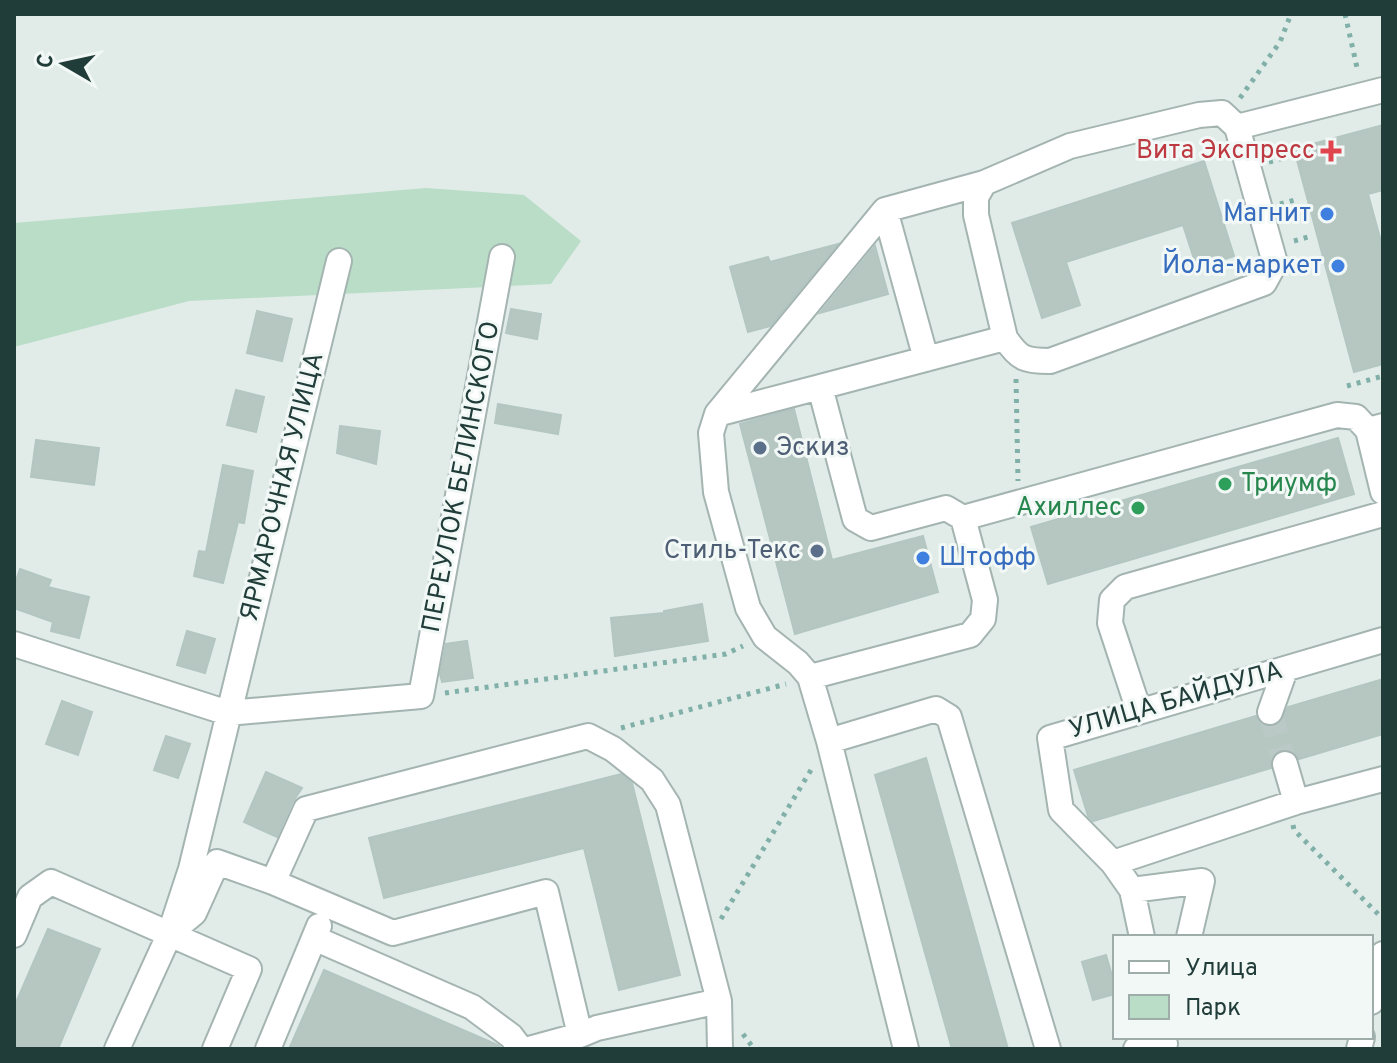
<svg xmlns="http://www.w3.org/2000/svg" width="1397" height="1063" viewBox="0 0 1397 1063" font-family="Overpass,sans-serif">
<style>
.green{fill:#baddc8}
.building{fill:#b6c7c2;stroke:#b3c6c1;stroke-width:2}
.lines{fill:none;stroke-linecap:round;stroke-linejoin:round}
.minor-tunnel{stroke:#bbc9c6;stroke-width:24;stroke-dasharray:24 12;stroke-linecap:butt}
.minor-casing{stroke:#a4b4b1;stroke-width:28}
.path{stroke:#81b0a8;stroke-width:5;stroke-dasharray:4 6;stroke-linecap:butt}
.minor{stroke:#fff;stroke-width:24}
.health-dot{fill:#e0444e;stroke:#f2f8f6;stroke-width:3}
.shop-dot{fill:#3f7fe0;stroke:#f2f8f6;stroke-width:3}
.service-dot{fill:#5c6f8a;stroke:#f2f8f6;stroke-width:3}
.leisure-dot{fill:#2e9e5b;stroke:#f2f8f6;stroke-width:3}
.labels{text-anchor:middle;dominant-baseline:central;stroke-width:6;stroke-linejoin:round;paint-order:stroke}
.health-label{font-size:26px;fill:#be3a42;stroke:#f2f8f6;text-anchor:end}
.shop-label{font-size:26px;fill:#366cbe;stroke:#f2f8f6;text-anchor:end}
.service-label{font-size:26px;fill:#4e5e75;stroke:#f2f8f6;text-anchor:start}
.street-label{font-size:26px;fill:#213d39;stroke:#f2f8f6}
.leisure-label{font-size:26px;fill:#27864d;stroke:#f2f8f6;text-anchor:start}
</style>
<rect width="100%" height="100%" fill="#e1ece9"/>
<path class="green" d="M 426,188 L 524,195 L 581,241 L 551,284 L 189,301 L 14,347 L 14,223 Z"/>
<path class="building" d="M 1383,125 L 1383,190 L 1368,194 L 1383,249 L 1383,364 L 1354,372 L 1294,149 Z
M 1204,161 L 1234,256 L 1197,268 L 1183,225 L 1066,262 L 1080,305 L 1042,318 L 1012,223 Z
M 838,244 L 770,326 L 748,332 L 730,267 L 768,257 L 770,262 Z
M 875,246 L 888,294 L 820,313 Z
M 511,309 L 541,314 L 537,339 L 506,333 Z
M 257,311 L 292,319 L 282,361 L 247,353 Z
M 236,390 L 264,397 L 256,432 L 227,425 Z
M 498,404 L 561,415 L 558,434 L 495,423 Z
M 794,409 L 832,560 L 923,536 L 938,592 L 795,634 L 740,424 Z
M 340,426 L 380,431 L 376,464 L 337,453 Z
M 1338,438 L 1354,494 L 1048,584 L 1031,527 Z
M 36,440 L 99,448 L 94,485 L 31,477 Z
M 223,465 L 253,471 L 244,523 L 238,522 L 223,583 L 194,576 L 199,551 L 206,552 Z
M 20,569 L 51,580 L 48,587 L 89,597 L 79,638 L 51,631 L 53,622 L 14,608 L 14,586 Z
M 702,604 L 708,641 L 615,656 L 611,618 L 664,613 L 664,611 Z
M 187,631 L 215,639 L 205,673 L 177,665 Z
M 467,641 L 473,678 L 442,682 L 440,674 L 446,644 Z
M 1383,679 L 1383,734 L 1299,759 L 1295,753 L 1289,750 L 1282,749 L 1274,754 L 1270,761 L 1271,768 L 1093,821 L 1088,816 L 1074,770 L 1256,716 L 1259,722 L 1264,726 L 1273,727 L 1280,723 L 1288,707 Z
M 62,701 L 92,712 L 78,755 L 46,744 Z
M 166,736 L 190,744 L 178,778 L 154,770 Z
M 926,758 L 1008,1049 L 952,1049 L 875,775 Z
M 266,772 L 302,788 L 292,803 L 277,837 L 244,822 Z
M 621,774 L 632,783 L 680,975 L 619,990 L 584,848 L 384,898 L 369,838 Z
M 48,929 L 100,949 L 58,1049 L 14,1049 L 14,1007 Z
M 1106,955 L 1115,986 L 1115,994 L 1093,1000 L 1082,962 Z
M 324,970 L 498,1045 L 502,1049 L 289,1049 Z"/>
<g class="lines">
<path class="minor-tunnel" d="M 1270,712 L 1285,764"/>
<defs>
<path id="minor" d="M 1237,127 L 1383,90
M 885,210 L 926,359
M 820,387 L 1005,338 L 976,215 L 976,197 L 984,183 L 1070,146 L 1199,115 L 1222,113 L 1237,127 L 1275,263 L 1264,283 L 1050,361 C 1025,361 1019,359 1005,338
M 717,414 L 885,210 L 984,183
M 1368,430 L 1383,492
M 963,518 L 1337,415 L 1356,417 L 1368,430 L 1383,426
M 14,644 L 228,713 L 421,696 L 502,257
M 810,677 L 970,635 L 983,619 L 985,600 L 963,518 L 946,508 L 871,528 L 855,519 L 820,387 L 717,414 L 711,433 L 716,492 L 748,608 L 765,637 L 798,663 L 810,677 L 829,741 L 906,1049
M 1139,711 L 1110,623 L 1112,600 L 1125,587 L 1383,514
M 1270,712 L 1285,670
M 829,741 L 936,709 L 949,717 L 1048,1049
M 1285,764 L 1296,802
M 1113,863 L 1296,802 L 1383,779
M 1132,890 L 1202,881 L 1189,937
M 170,933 L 194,913 L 217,862 L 273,882 L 393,933 L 546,892 L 580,1035 L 597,1028 L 719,1001 L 668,805 L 652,780 L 613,749 L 588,736 L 306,809 L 273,882
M 14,935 L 30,897 L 51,882 L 249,969 L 215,1049
M 1142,937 L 1132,890 L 1113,863 L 1061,810 L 1050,738 L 1383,640
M 314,938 L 472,1007 L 511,1036 L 521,1049
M 719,1001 L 720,1049
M 1371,1002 L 1383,954
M 117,1049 L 170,933 L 191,869 L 339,261
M 268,1049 L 319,926
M 529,1049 L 580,1035
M 1136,1049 L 1165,1044
M 1359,1049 L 1362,1037"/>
</defs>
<use href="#minor" class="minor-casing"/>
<path class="path" d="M 1345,14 L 1358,72
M 1240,98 L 1280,42 L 1291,14
M 1269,162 L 1288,157
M 1280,204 L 1299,199
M 1294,241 L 1308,237
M 1016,379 L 1018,481
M 1347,386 L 1383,376
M 445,693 L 726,654 L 743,646
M 621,728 L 786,684
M 1293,825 L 1294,830 L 1383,919
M 721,919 L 811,770
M 743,1034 L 754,1049"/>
<use href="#minor" class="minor"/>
</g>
<path class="health-dot" d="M1327 139h8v8h8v8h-8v8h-8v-8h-8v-8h8z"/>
<g class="shop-dot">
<circle cx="1327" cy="214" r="8"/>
<circle cx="1338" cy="266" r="8"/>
<circle cx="923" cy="558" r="8"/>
</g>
<g class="service-dot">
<circle cx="760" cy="448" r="8"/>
<circle cx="817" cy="551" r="8"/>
</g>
<g class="leisure-dot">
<circle cx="1225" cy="484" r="8"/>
<circle cx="1138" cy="508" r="8"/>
</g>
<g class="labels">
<g class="health-label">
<text x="1315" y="151">Вита Экспресс</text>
</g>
<g class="shop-label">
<text x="1311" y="214">Магнит</text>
<text x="1322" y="266">Йола-маркет</text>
<text x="939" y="558" text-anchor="start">Штофф</text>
</g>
<g class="service-label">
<text x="776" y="448">Эскиз</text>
<text x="801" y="551" text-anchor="end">Стиль-Текс</text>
</g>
<g class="street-label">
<text transform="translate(462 477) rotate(-79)">ПЕРЕУЛОК БЕЛИНСКОГО</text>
<text transform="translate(283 487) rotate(-76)">ЯРМАРОЧНАЯ УЛИЦА</text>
<text transform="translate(1176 701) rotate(-16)">УЛИЦА БАЙДУЛА</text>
</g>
<g class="leisure-label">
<text x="1241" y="484">Триумф</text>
<text x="1122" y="508" text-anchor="end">Ахиллес</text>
</g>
</g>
<rect width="1397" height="1063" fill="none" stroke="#213d39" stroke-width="32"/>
<rect x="1113" y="935" width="260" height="104" fill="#f2f8f6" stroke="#9eadaa" stroke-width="2"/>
<rect x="1129" y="961" width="40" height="12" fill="#ffffff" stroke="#9eadaa" stroke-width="2"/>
<text x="1185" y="975" font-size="24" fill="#213d39">Улица</text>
<rect x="1129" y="995" width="40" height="24" fill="#baddc8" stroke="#9eadaa" stroke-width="2"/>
<text x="1185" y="1015" font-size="24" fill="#213d39">Парк</text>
<g transform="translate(64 64) rotate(279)" stroke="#f2f8f6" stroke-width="6" paint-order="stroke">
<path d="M0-6L14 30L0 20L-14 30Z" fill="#213d39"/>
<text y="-12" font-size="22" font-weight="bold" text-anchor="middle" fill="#213d39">С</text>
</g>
</svg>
